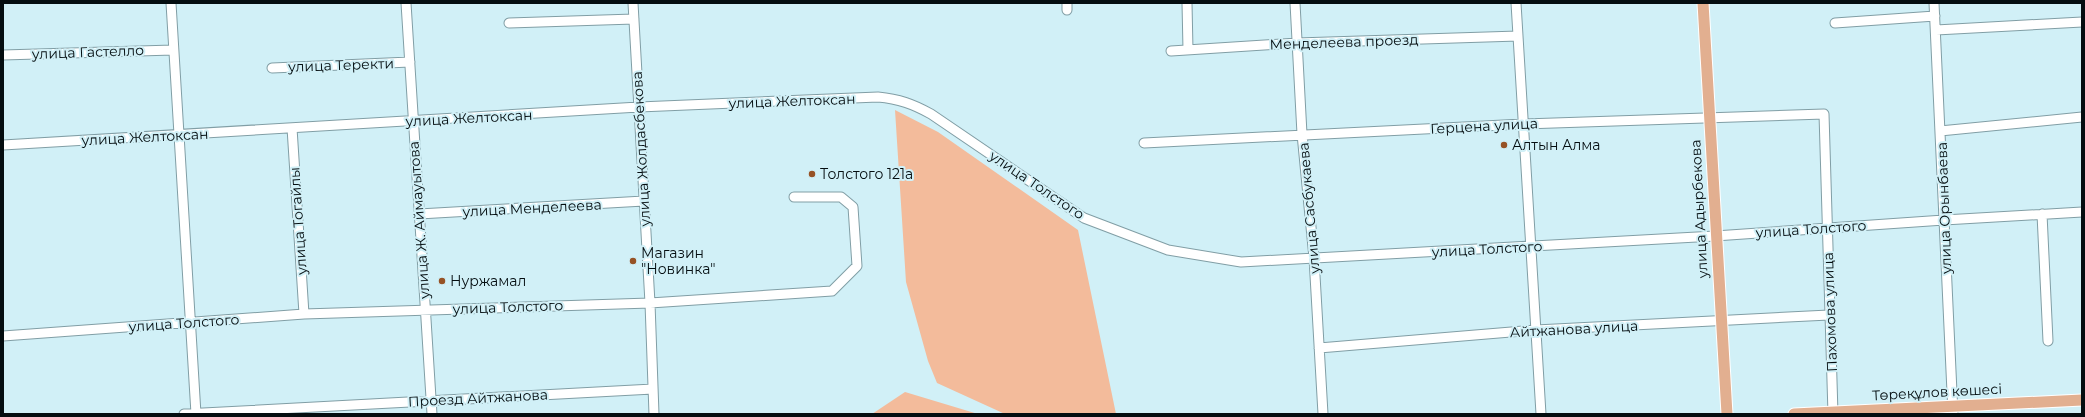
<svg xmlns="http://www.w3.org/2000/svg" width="2085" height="417" viewBox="0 0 2085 417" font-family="Montserrat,sans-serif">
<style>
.green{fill:#f3bb9b}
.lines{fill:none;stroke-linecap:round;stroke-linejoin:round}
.minor-casing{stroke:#819ea5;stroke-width:11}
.major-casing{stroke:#fff;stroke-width:13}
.minor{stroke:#fff;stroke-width:9}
.major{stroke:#e2af90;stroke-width:11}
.poi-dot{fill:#965225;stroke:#d1f0f7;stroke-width:1.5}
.labels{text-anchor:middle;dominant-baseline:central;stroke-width:4;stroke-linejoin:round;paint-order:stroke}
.street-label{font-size:14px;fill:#040d10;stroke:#d1f0f7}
.poi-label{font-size:14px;fill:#040d10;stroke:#d1f0f7;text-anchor:start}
</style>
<rect width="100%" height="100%" fill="#d1f0f7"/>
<path class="green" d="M 895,110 L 938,132 L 1078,230 L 1116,414 L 1005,414 L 937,383 L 928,361 L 906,282 Z
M 905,392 L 978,414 L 872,414 Z"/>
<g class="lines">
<defs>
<path id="minor" d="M 171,3 L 196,414
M 406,3 L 432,414
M 633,3 L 650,303 L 654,414
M 1187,3 L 1188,50
M 1295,3 L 1302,134 L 1314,258 L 1323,414
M 1516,3 L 1541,414
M 1934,3 L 1953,414
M 1067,10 L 1067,3
M 509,23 L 634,19
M 1835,23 L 1935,16
M 1936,30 L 2082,22
M 1171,51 L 1297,43 L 1518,36
M 3,55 L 173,50
M 272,68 L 410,62
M 292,128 L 304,314
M 1940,131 L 2082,117
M 1144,143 L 1523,124 L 1824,114 L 1833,414
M 3,145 L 639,107 L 878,97 C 899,99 913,104 931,114 L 1084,218 L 1168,250 L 1241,262 L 1715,236 L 1944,220 L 2082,212
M 419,214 L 644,201
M 2042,214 L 2048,341
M 3,336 L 304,314 L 650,303 L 832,291 L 857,266 L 853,207 L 841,197 L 794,197
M 1319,348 L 1536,330 L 1829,315
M 184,414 L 653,389"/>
<path id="major" d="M 1703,3 L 1727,414
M 1794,414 L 2082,400"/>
</defs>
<use href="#minor" class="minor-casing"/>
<use href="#major" class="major-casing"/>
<use href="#minor" class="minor"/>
<use href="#major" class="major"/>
</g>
<g class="poi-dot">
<circle cx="1504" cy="145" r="4"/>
<circle cx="812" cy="174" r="4"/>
<circle cx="633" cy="261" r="4"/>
<circle cx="442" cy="281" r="4"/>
</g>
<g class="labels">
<g class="street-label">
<text transform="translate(1344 42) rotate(-2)">Менделеева проезд</text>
<text transform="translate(88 52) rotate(-2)">улица Гастелло</text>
<text transform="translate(341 65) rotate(-2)">улица Теректи</text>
<text transform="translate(792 101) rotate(-2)">улица Желтоксан</text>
<text transform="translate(469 118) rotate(-3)">улица Желтоксан</text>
<text transform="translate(1484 126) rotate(-3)">Герцена улица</text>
<text transform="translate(145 137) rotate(-3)">улица Желтоксан</text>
<text transform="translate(641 149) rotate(-93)">улица Жолдасбекова</text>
<text transform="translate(1037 185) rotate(34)">улица Толстого</text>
<text transform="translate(532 208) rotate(-3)">улица Менделеева</text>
<text transform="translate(1309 208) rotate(-95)">улица Сасбукаева</text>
<text transform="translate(1944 208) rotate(-92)">улица Орынбаева</text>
<text transform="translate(1699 209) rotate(-93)">улица Адырбекова</text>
<text transform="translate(419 220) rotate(-94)">улица Ж. Аймауытова</text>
<text transform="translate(298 221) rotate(-94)">улица Тогайлы</text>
<text transform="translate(1811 229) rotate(-4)">улица Толстого</text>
<text transform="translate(1487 249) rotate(-3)">улица Толстого</text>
<text transform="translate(508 307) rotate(-2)">улица Толстого</text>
<text transform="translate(1830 312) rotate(-92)">Пахомова улица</text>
<text transform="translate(184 323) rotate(-4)">улица Толстого</text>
<text transform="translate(1574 329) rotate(-3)">Айтжанова улица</text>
<text transform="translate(1937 392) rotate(-3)">Төреқұлов көшесі</text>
<text transform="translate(478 398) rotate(-3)">Проезд Айтжанова</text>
</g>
<g class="poi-label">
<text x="1512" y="145">Алтын Алма</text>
<text x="820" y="174">Толстого 121а</text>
<text x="641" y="253">Магазин<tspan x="641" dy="16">"Новинка"</tspan></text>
<text x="450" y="281">Нуржамал</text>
</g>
</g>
<rect width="2085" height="417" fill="none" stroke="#040d10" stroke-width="8"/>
</svg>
